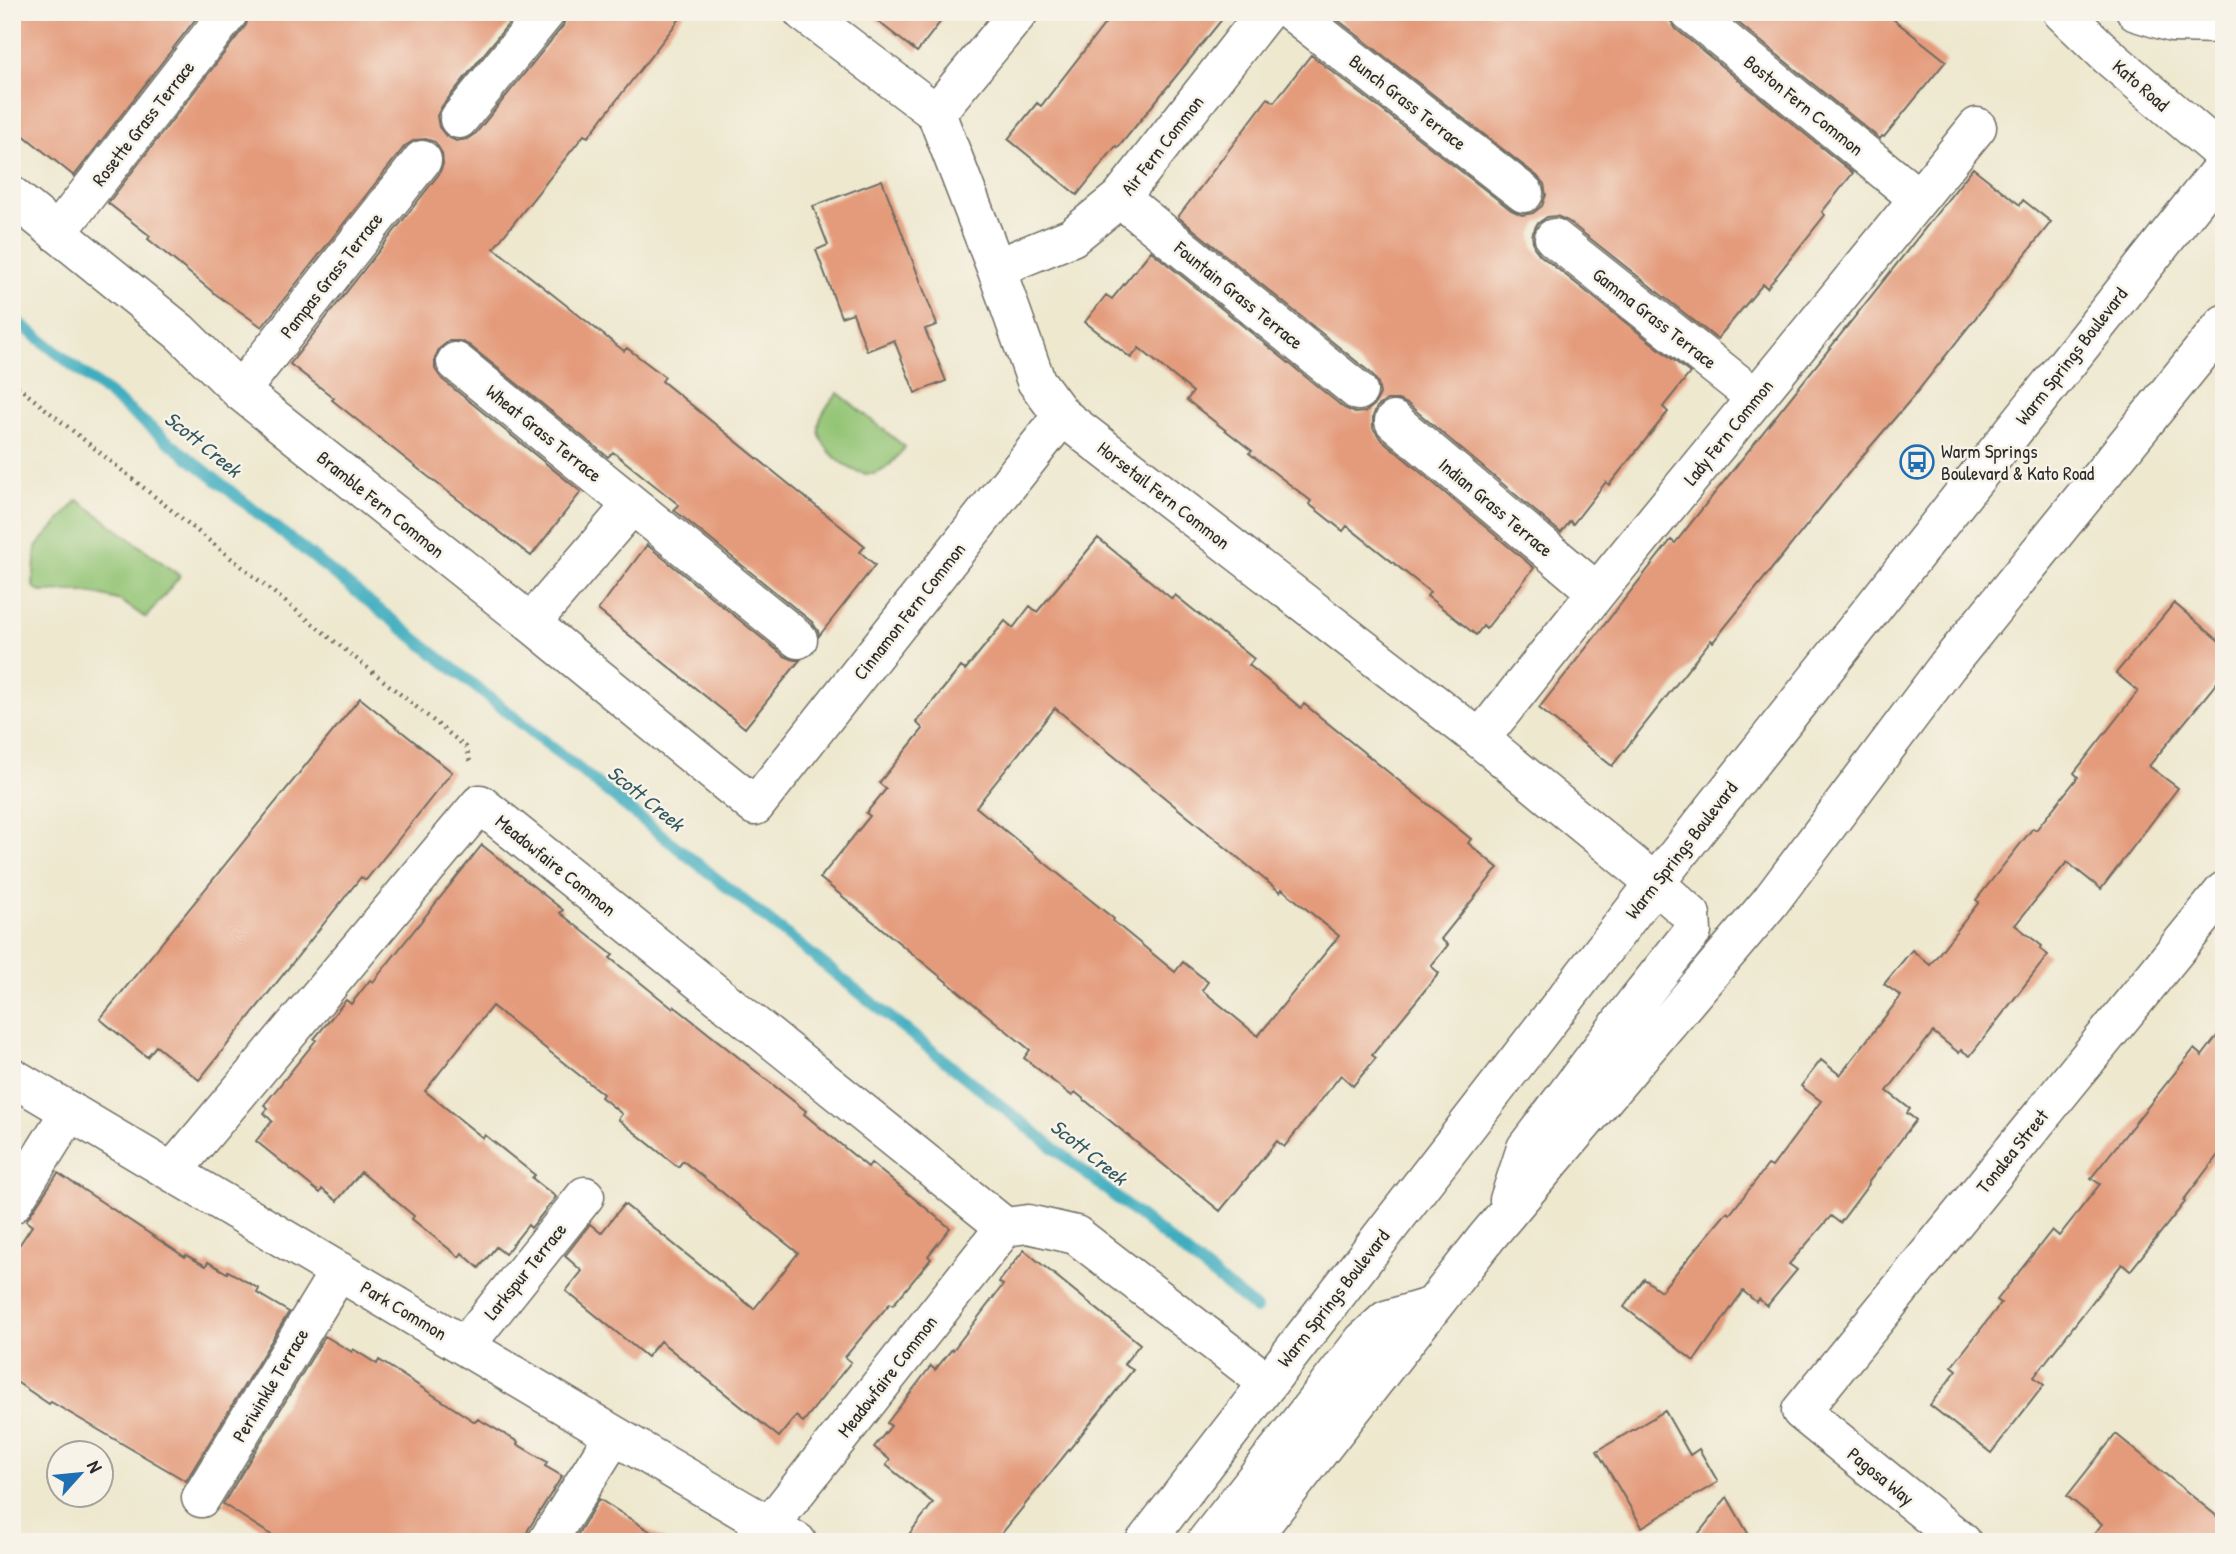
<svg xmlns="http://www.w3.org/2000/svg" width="2236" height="1554" viewBox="0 0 2236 1554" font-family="'Patrick Hand',sans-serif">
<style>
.green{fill:#93c474;stroke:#5f7850;stroke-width:2}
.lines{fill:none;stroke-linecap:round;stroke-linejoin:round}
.stream{stroke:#40adbf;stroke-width:12}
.building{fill:#e49b7b;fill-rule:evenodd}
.minor-casing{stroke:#6f6d64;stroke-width:41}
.major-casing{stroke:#6f6d64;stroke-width:41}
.path{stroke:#6f6d64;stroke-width:4.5;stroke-dasharray:2 5;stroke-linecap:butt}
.minor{stroke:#fff;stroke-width:38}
.major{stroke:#fff;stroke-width:38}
.labels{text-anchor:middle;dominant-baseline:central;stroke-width:5;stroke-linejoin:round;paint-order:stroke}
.street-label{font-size:19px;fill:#2b2b2b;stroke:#f7f3e8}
.poi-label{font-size:19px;fill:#2b2b2b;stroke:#f7f3e8;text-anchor:start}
.water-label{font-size:21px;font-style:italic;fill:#32585f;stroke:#f7f3e8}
</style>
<rect width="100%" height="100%" fill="#f7f3e8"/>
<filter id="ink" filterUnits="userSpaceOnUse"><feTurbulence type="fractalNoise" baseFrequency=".0143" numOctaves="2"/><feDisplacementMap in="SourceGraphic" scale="14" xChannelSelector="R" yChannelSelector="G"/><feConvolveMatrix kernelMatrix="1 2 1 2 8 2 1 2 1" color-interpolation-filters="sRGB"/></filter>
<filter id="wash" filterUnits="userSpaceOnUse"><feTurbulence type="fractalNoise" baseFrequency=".00686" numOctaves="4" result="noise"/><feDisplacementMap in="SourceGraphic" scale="28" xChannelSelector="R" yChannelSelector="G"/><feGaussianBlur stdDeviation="1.57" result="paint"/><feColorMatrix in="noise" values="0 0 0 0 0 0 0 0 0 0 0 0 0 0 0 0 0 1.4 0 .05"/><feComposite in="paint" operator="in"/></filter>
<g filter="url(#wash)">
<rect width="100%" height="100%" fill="#eee8cf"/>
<path class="green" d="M 838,393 L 905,447 C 897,457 889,468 877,473 C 855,480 817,449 819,426 C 820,413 831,402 838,393 Z
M 78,500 L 180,576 L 146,618 L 121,601 L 96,594 L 70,591 L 40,592 L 33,586 L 36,547 Z"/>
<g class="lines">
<path class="stream" d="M 12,317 L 1256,1309"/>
</g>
<g id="blocks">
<path class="building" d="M 12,12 L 201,12 L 74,176 L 12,126 Z
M 250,12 L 518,12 L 442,106 L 437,116 L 439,127 L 446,136 L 456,141 L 467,139 L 476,133 L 563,26 L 567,12 L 685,12 L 588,137 L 584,135 L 494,248 L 624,351 L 627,348 L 665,377 L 662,381 L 865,546 L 860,552 L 875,565 L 819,636 L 818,631 L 812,622 L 674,510 L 679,505 L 613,452 L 608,457 L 469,345 L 460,341 L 449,341 L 439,349 L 435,358 L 435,369 L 442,379 L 581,492 L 531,556 L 421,471 L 332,400 L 334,398 L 290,364 L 439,174 L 443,164 L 442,153 L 435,142 L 426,139 L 415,140 L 405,146 L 262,327 L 214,293 L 148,239 L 150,236 L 108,203 L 246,25 Z
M 866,12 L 948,12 L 917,52 Z
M 1114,12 L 1228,12 L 1118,148 L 1116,146 L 1077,195 L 1008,139 L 1037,103 L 1041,106 Z
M 1345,12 L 1669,12 L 1670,20 L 1676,29 L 1853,173 L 1822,212 L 1825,215 L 1767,288 L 1763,284 L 1717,339 L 1568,221 L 1557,216 L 1547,217 L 1537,224 L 1532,235 L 1534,247 L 1540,255 L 1690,373 L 1663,407 L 1668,412 L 1609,485 L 1606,482 L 1573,524 L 1570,521 L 1561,533 L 1408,404 L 1398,400 L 1387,400 L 1377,407 L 1373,416 L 1373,428 L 1380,438 L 1534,568 L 1486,629 L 1483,626 L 1476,635 L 1427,596 L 1430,592 L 1347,526 L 1343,531 L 1309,504 L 1311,501 L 1249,453 L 1252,451 L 1187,400 L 1193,392 L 1139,348 L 1131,358 L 1085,322 L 1106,295 L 1112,299 L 1151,251 L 1344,408 L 1355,413 L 1365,412 L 1374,405 L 1380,394 L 1378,383 L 1372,374 L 1178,217 L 1268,98 L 1274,102 L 1311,55 L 1511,210 L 1522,215 L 1533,213 L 1542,206 L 1546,195 L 1544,184 L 1537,176 L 1338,20 Z
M 1725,12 L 1884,12 L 1946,61 L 1884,137 L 1882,136 L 1880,139 Z
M 1973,168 L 2020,205 L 2023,200 L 2051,222 L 1913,397 L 1864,454 L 1713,642 L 1711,640 L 1612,766 L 1539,708 L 1671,540 L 1675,543 Z
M 882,180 L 937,325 L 925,329 L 946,381 L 915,393 L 894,340 L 867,351 L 853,313 L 841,317 L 816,250 L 828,245 L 813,206 Z
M 1098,538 L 1172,599 L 1175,595 L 1254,659 L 1249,665 L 1301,708 L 1304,704 L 1471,839 L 1468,843 L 1498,868 L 1441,939 L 1448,945 L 1431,966 L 1439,973 L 1372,1055 L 1376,1058 L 1353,1086 L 1341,1075 L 1284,1147 L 1277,1141 L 1220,1211 L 1075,1092 L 1072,1096 L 1024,1058 L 1030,1050 L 820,878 L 870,816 L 866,813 L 886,789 L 879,783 L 923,729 L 916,722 L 961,667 L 965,670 L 1005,621 L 1013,628 L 1030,606 L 1037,612 ZM 1055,708 L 1280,892 L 1282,889 L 1339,936 L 1258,1036 L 1202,990 L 1208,982 L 1183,962 L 1175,972 L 1113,921 L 1114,919 L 976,807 Z
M 647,545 L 784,656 L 794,660 L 800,660 L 745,728 L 598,610 Z
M 2174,603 L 2224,645 L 2224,674 L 2149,766 L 2178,788 L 2101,889 L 2067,862 L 2015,925 L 2042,946 L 2040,949 L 2048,955 L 1970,1056 L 1961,1050 L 1959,1053 L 1933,1032 L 1887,1091 L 1910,1109 L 1907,1113 L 1916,1120 L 1868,1183 L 1869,1184 L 1840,1223 L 1831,1216 L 1789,1264 L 1797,1270 L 1767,1306 L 1759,1299 L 1756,1302 L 1743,1291 L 1694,1361 L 1624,1307 L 1644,1279 L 1661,1291 L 1727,1212 L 1730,1214 L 1768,1165 L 1772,1167 L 1821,1101 L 1801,1086 L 1821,1060 L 1840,1075 L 1901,996 L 1884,984 L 1912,950 L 1930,965 L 1979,902 L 1976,900 L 2033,828 L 2036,830 L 2078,777 L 2074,773 L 2138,691 L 2116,673 Z
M 360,698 L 452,772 L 366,880 L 361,877 L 199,1080 L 156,1046 L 147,1057 L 100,1019 Z
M 482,845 L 563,910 L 560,913 L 613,955 L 610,958 L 672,1008 L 674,1006 L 806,1111 L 804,1114 L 868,1167 L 871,1163 L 950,1228 L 928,1256 L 931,1259 L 893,1305 L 890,1303 L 845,1357 L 851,1362 L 803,1422 L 796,1416 L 779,1437 L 660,1341 L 647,1357 L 566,1291 L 582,1271 L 565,1256 L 590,1224 L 601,1233 L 624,1204 L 754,1309 L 798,1253 L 683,1161 L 678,1167 L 618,1119 L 622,1114 L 601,1097 L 603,1094 L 492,1006 L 425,1091 L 483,1138 L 485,1135 L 535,1175 L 532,1178 L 556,1197 L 531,1228 L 528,1225 L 505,1254 L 496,1247 L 479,1268 L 462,1253 L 459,1257 L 412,1219 L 414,1216 L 361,1172 L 337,1201 L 322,1189 L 320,1193 L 256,1141 L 272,1121 L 264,1113 L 268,1108 L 264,1105 L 316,1040 L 314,1039 L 346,1000 L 351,1004 L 370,980 L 373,982 Z
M 2224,1027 L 2224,1147 L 2183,1201 L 2185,1202 L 2130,1271 L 2122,1264 L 2034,1377 L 2044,1385 L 1991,1453 L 1930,1405 L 1957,1370 L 1952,1366 L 2001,1303 L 1997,1300 L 2052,1230 L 2059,1236 L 2100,1184 L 2091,1178 L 2194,1049 L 2202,1056 Z
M 58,1173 L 185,1257 L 186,1255 L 206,1266 L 208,1262 L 227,1273 L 228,1271 L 259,1289 L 257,1293 L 289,1312 L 186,1481 L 51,1402 L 49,1404 L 12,1379 L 12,1256 L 32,1226 L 26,1221 Z
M 1024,1250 L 1140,1344 L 1124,1364 L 1133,1370 L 995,1542 L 903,1542 L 933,1503 L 886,1465 L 890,1460 L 874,1447 L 891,1426 L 887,1423 L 931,1366 L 935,1370 L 952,1349 L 953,1350 L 1003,1285 L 999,1282 Z
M 325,1336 L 352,1352 L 353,1349 L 377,1364 L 379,1360 L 475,1422 L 478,1419 L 518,1442 L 517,1444 L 547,1462 L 545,1466 L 562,1476 L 528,1530 L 525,1542 L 282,1542 L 223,1504 Z
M 1665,1411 L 1690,1455 L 1699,1449 L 1718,1482 L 1642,1527 L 1597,1451 Z
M 2116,1434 L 2224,1522 L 2224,1542 L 2088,1542 L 2102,1524 L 2067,1496 Z
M 1727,1497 L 1753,1542 L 1692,1542 Z
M 599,1499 L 667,1542 L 573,1542 Z"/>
</g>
</g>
<g filter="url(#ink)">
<use href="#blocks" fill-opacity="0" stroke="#6f6d64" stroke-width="2"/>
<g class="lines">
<defs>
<path id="minor" d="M 803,12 L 936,113 L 996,268 L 1036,381 L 1062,416 L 1480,739 L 1655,883
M 1292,12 L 1524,193
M 1690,12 L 1918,198
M 2062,12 L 2108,56 L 2224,155
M 936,113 L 1019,12
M 459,119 L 546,12
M 12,196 L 180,332 L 240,391 L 531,623 L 755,806 L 1062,416
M 1120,198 L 1358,391
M 57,233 L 229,12
M 1554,238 L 1756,398
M 996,268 L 1072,237 L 1120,198 L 1266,12
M 456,362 L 798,639
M 240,391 L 422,160
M 1394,421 L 1597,592
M 531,623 L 632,505
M 1480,739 L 1597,592 L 1977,127
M 12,1077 L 614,1435 L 797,1542
M 172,1172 L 480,804 L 1005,1227 L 1028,1224 L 1076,1235 L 1268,1383
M 12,1204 L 70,1111
M 465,1346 L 585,1196
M 201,1498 L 339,1271
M 547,1542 L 614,1435
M 759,1542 L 770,1525 L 1005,1227
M 1962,1542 L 1801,1411 L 2224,891"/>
<path id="major" d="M 2136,12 L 2172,23 L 2224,24
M 1509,1200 L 1526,1148 L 1637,1001 L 1692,932 L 1691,915 L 1655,883
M 1145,1542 L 1655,883 L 2224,165
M 1206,1542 L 1363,1341 L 1386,1320 L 1433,1306
M 1248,1542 L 1487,1237 L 1770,902 L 1947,666 L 2224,324"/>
</defs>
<use href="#minor" class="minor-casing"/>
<use href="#major" class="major-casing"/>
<path class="path" d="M 12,382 L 466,747 L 471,765"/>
<use href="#minor" class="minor"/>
<use href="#major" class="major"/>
</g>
</g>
<defs>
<symbol id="bus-ring" viewBox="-11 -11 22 22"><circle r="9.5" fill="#f7f3e8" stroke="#1f6fb2" stroke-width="1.5"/><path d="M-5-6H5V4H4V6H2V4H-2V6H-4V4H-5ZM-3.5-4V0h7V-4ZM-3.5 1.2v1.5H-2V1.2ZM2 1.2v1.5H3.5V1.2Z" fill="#1f6fb2"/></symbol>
</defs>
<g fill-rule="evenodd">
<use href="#bus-ring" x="1898" y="443" width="38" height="38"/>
</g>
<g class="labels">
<g class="street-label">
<text transform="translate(2141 85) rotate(41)">Kato Road</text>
<text transform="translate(1408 102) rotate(38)">Bunch Grass Terrace</text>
<text transform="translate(1804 105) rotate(39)">Boston Fern Common</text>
<text transform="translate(143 123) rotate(-52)">Rosette Grass Terrace</text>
<text transform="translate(1162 145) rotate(-52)">Air Fern Common</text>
<text transform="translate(331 275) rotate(-52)">Pampas Grass Terrace</text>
<text transform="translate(1239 295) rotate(39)">Fountain Grass Terrace</text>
<text transform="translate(1655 318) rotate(38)">Gamma Grass Terrace</text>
<text transform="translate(2071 356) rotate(-52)">Warm Springs Boulevard</text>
<text transform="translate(1728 432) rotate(-51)">Lady Fern Common</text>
<text transform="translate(544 433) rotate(39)">Wheat Grass Terrace</text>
<text transform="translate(1164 495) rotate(38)">Horsetail Fern Common</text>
<text transform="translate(381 504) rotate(39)">Bramble Fern Common</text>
<text transform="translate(1496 507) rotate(40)">Indian Grass Terrace</text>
<text transform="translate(909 611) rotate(-52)">Cinnamon Fern Common</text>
<text transform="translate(1681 850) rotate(-52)">Warm Springs Boulevard</text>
<text transform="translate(556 865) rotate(39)">Meadowfaire Common</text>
<text transform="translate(2012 1151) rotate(-51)">Tonalea Street</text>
<text transform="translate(525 1271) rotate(-51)">Larkspur Terrace</text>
<text transform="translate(1333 1298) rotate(-52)">Warm Springs Boulevard</text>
<text transform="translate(404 1310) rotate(31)">Park Common</text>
<text transform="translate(887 1376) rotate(-52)">Meadowfaire Common</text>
<text transform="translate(270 1385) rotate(-59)">Periwinkle Terrace</text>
<text transform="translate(1881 1476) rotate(39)">Pagosa Way</text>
</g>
<g class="poi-label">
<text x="1941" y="451">Warm Springs<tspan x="1941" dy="22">Boulevard &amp; Kato Road</tspan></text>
</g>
<g class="water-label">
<text transform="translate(203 444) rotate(39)">Scott Creek</text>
<text transform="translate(646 798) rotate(39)">Scott Creek</text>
<text transform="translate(1089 1152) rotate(39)">Scott Creek</text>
</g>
</g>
<rect width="2236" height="1554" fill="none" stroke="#f7f3e8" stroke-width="42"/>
<g transform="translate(80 1474) rotate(63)"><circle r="33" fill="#f7f3e8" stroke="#a5a39c" stroke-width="2"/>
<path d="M0-5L12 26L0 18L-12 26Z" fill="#1f6fb2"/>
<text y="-10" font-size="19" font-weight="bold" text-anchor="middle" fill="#2b2b2b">N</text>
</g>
</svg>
